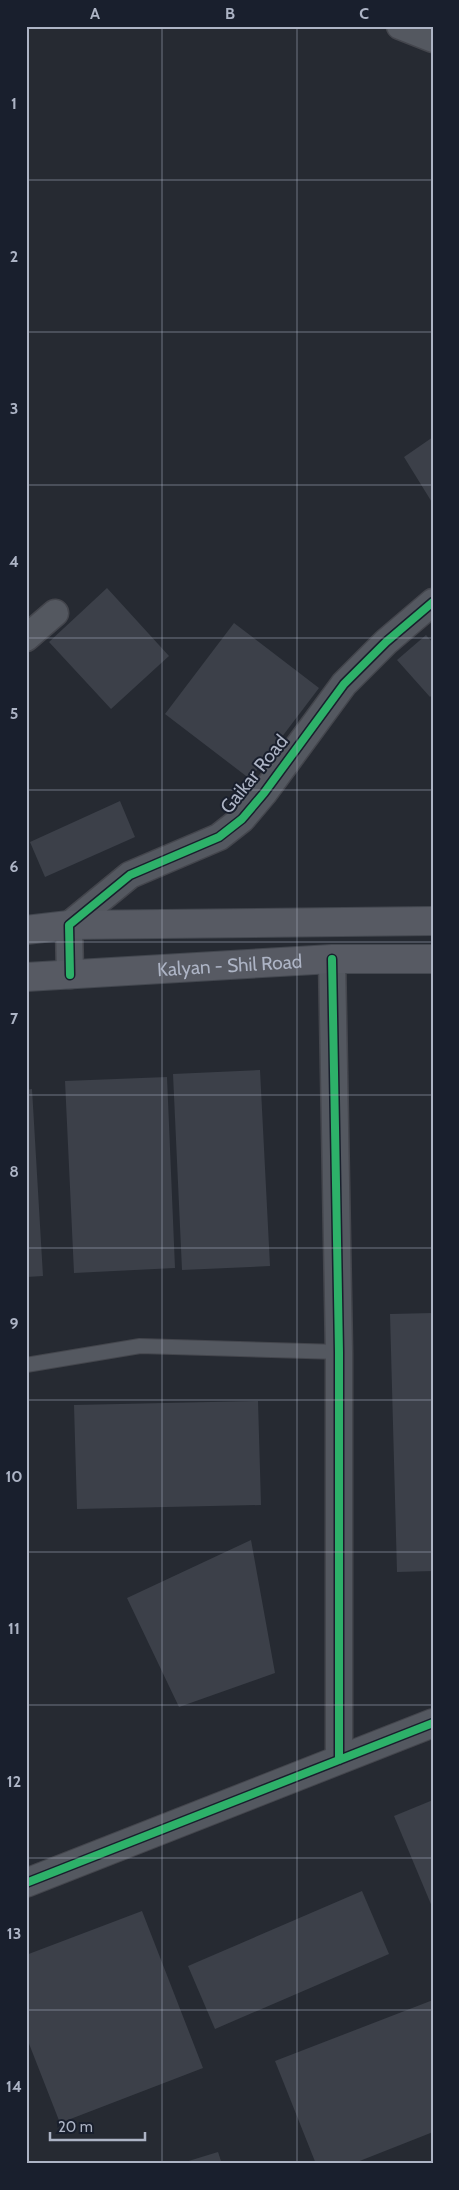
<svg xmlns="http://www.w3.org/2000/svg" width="459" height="2190" viewBox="0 0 459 2190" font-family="Cabin,sans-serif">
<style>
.building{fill:#3c4049}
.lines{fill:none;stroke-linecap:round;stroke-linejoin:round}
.service-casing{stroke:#44464d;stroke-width:16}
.minor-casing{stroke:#44464d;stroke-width:29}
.tertiary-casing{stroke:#44464d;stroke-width:30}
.primary-casing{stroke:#43474f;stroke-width:30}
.service{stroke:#545860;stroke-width:14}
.minor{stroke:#545860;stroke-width:26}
.tertiary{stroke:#545860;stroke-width:28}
.primary{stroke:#575a63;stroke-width:28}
.cycleway-casing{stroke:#191f2d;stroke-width:11}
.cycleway{stroke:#2db169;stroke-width:8}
.grid{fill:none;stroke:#adb4c5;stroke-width:1;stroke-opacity:0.55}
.labels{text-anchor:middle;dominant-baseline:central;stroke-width:4;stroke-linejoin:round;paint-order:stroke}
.street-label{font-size:19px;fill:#adb4c5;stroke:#191f2d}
.neatline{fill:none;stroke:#adb4c5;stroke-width:2}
.grid-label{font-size:16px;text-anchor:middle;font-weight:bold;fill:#adb4c5}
</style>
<rect width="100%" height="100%" fill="#262a32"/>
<path class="building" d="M 433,437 L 433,504 L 404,457 Z
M 107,588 L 169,656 L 111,709 L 49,642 Z
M 234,623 L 319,688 L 250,779 L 165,714 Z
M 426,635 L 433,643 L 433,694 L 430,697 L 397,660 Z
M 120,801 L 135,837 L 45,877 L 30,842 Z
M 260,1070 L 270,1266 L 182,1270 L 173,1074 Z
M 167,1077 L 175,1268 L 74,1273 L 65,1081 Z
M 32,1089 L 43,1276 L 26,1277 L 26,1090 Z
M 433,1313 L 433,1571 L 397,1572 L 390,1314 Z
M 258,1401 L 261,1505 L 77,1509 L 74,1405 Z
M 251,1540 L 275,1673 L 179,1707 L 127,1598 Z
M 433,1800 L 433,1909 L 394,1816 Z
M 362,1891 L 389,1954 L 215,2029 L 188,1966 Z
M 142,1911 L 203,2068 L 60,2123 L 26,2036 L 26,1955 Z
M 433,2000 L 433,2132 L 352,2164 L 316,2164 L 275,2061 Z
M 218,2152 L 222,2164 L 182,2164 L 182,2163 Z"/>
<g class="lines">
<defs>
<path id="service" d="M 26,1365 L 140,1346 L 339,1352"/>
<path id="minor" d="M 400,26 L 433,39
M 26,638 L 55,613
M 332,959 L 339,1352 L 339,1760
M 70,975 L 69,925 L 130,875 L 219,837 L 242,819 L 264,793 L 344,684 L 386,642 L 433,602"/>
<path id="tertiary" d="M 26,1883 L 433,1723"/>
<g id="primary">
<path d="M 26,930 L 69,925 L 433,921"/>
<path id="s1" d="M 26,977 L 332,959 L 433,959"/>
</g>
</defs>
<use href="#service" class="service-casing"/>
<use href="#minor" class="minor-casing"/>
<use href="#tertiary" class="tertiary-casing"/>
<use href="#primary" class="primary-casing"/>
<use href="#service" class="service"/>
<use href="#minor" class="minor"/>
<use href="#tertiary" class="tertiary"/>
<use href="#primary" class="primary"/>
<defs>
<path id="cycleway" d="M 332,959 L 339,1352 L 339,1760
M 70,975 L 69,925 L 130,875 L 219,837 L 242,819 L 264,793 L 344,684 L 386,642 L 433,602
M 26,1883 L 433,1723"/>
</defs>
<use href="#cycleway" class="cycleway-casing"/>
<use href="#cycleway" class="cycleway"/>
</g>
<path class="grid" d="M 162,26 L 162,2164M 297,26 L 297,2164M 26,180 L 433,180M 26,332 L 433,332M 26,485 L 433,485M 26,638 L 433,638M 26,790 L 433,790M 26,942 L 433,942M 26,1095 L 433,1095M 26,1248 L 433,1248M 26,1400 L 433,1400M 26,1552 L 433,1552M 26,1705 L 433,1705M 26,1858 L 433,1858M 26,2010 L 433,2010"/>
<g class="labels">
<g class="street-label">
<text transform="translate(254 774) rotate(-51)">Gaikar Road</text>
<text stroke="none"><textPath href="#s1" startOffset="204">Kalyan - Shil Road</textPath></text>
</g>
</g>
<rect width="459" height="2190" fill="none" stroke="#191f2d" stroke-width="55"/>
<path d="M50 2132v8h95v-8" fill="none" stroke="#adb4c5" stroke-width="2.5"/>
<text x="58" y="2132" font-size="15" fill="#adb4c5" stroke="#191f2d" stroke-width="4" paint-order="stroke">20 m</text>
<rect x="28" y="28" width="404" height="2134" class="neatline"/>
<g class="grid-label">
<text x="95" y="19">A</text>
<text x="230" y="19">B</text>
<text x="364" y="19">C</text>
<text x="14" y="109">1</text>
<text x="14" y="262">2</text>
<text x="14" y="414">3</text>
<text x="14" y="567">4</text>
<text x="14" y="719">5</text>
<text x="14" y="872">6</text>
<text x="14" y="1024">7</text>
<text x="14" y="1177">8</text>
<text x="14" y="1329">9</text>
<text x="14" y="1482">10</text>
<text x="14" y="1634">11</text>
<text x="14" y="1787">12</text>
<text x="14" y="1939">13</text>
<text x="14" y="2092">14</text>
</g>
</svg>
